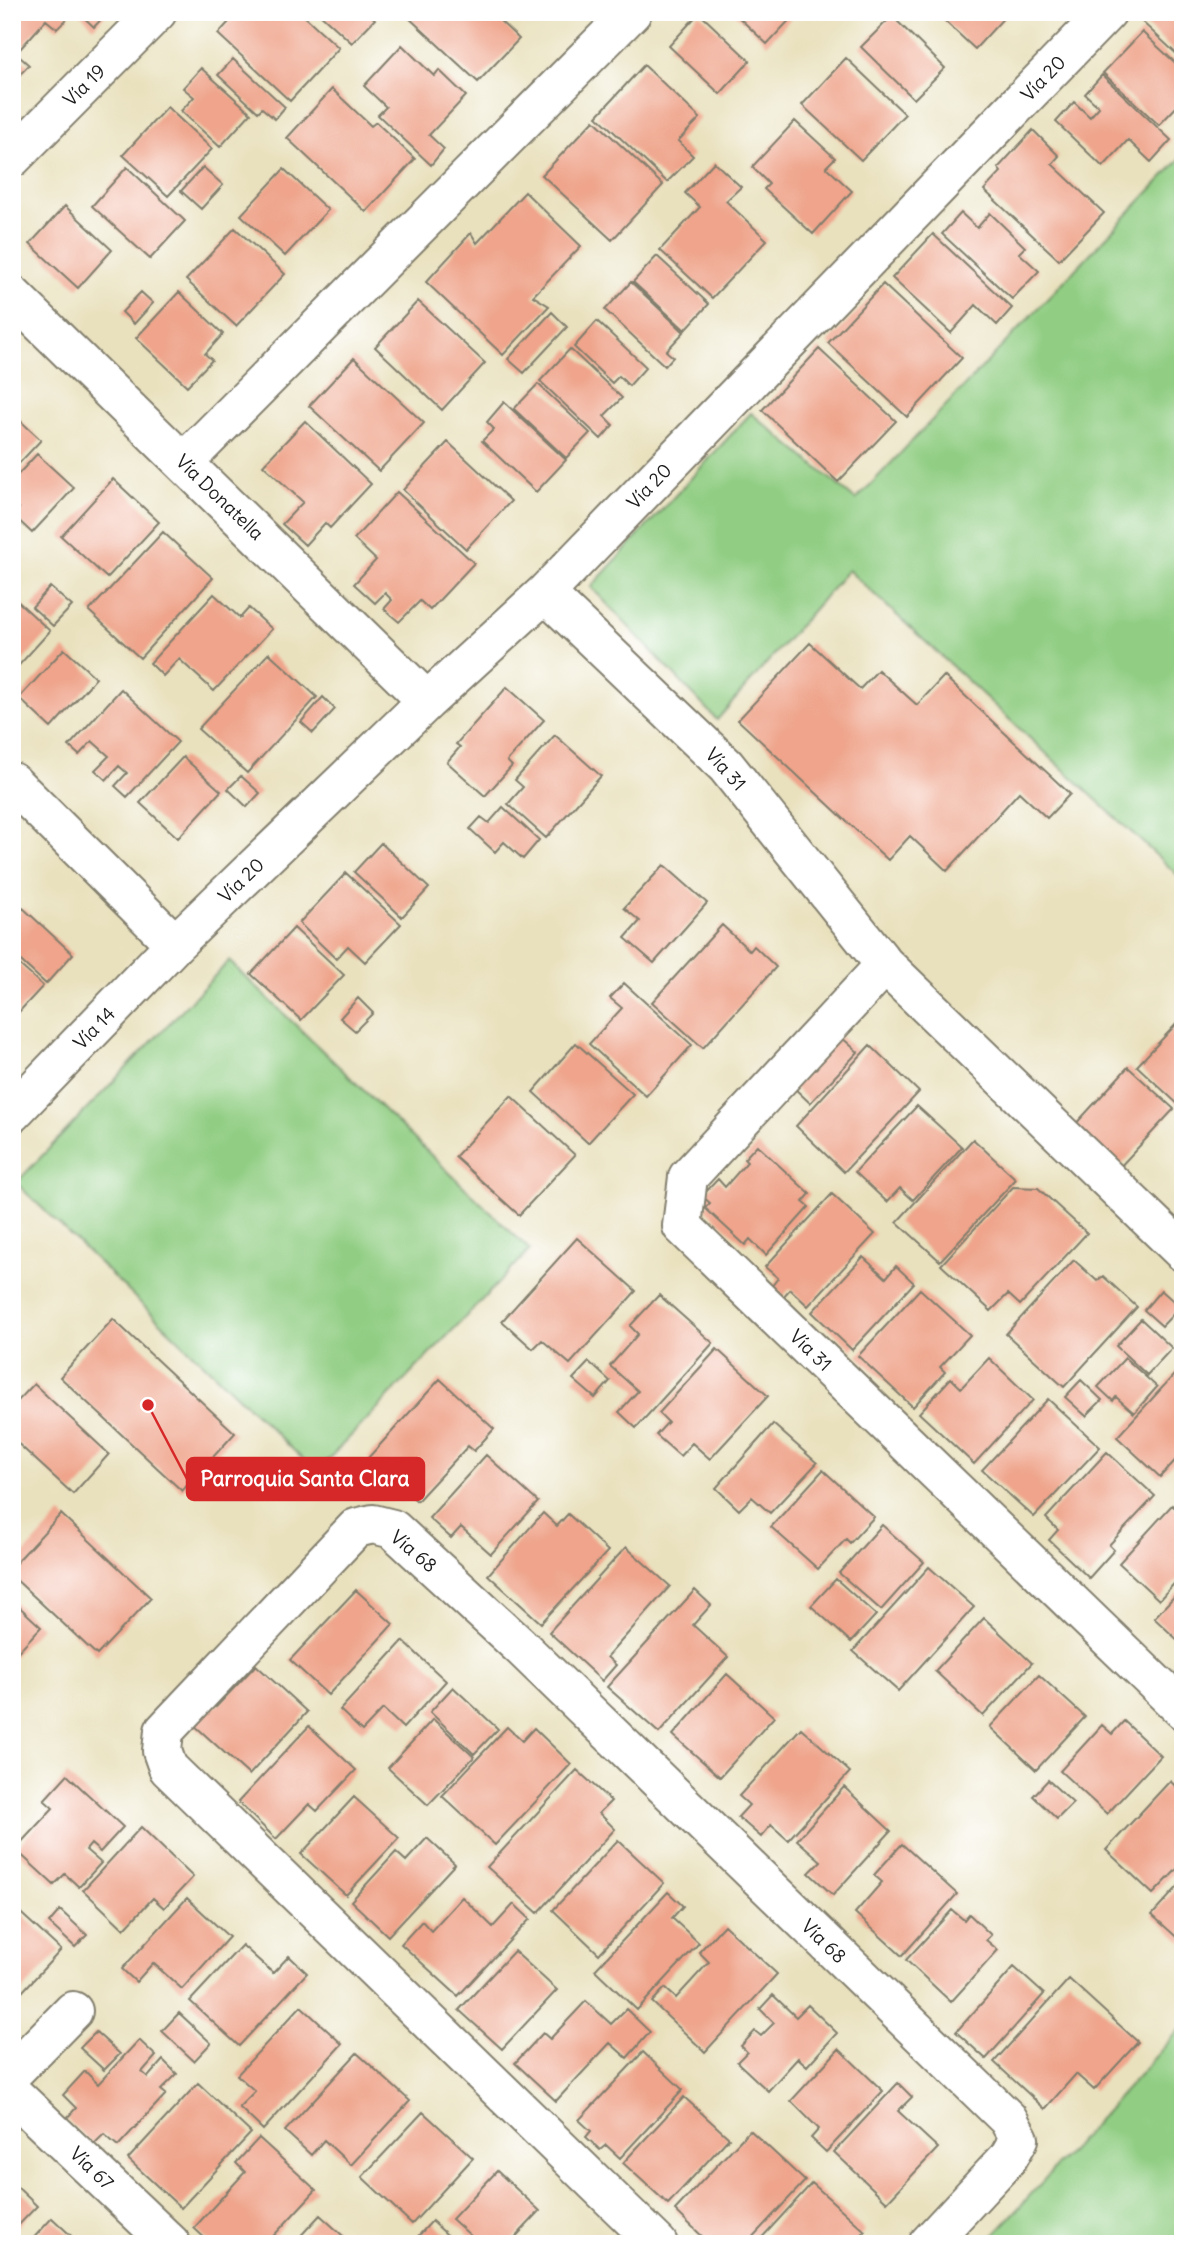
<svg xmlns="http://www.w3.org/2000/svg" width="1195" height="2256" viewBox="0 0 1195 2256" font-family="Delius,sans-serif">
<style>
.green{fill:#91ce83;stroke:#567550;stroke-width:2}
.building{fill:#efa48b}
.lines{fill:none;stroke-linecap:round;stroke-linejoin:round}
.minor-casing{stroke:#827e6d;stroke-width:42}
.minor{stroke:#fff;stroke-width:38}
.labels{text-anchor:middle;dominant-baseline:central;stroke-width:5;stroke-linejoin:round;paint-order:stroke}
.street-label{font-size:19px;fill:#1c1c1c;stroke:#fff}
.leader{fill:none;stroke:#d62828;stroke-width:2.5}
.callout-dot{fill:#d62828;stroke:#fff;stroke-width:2.5}
.callout{fill:#d62828;stroke:#d62828;stroke-width:2.5}
.callout-label{font-size:21px;text-anchor:middle;font-weight:bold;fill:#fff}
</style>
<rect width="100%" height="100%" fill="#fff"/>
<filter id="ink" filterUnits="userSpaceOnUse"><feTurbulence type="fractalNoise" baseFrequency=".0143" numOctaves="2"/><feDisplacementMap in="SourceGraphic" scale="14" xChannelSelector="R" yChannelSelector="G"/><feConvolveMatrix kernelMatrix="1 2 1 2 8 2 1 2 1" color-interpolation-filters="sRGB"/></filter>
<filter id="wash" filterUnits="userSpaceOnUse"><feTurbulence type="fractalNoise" baseFrequency=".00686" numOctaves="4" result="noise"/><feDisplacementMap in="SourceGraphic" scale="28" xChannelSelector="R" yChannelSelector="G"/><feGaussianBlur stdDeviation="1.57" result="paint"/><feColorMatrix in="noise" values="0 0 0 0 0 0 0 0 0 0 0 0 0 0 0 0 0 1.4 0 .05"/><feComposite in="paint" operator="in"/></filter>
<g filter="url(#wash)">
<rect width="100%" height="100%" fill="#e9e1be"/>
<path class="green" d="M 1183,156 L 1183,880 L 848,570 L 717,720 L 591,587 L 751,413 L 856,500 Z
M 229,961 L 530,1250 L 316,1472 L 16,1183 Z
M 1183,2026 L 1183,2244 L 986,2244 Z"/>
<g id="blocks">
<path class="building" d="M 12,12 L 64,12 L 69,17 L 57,29 L 46,20 L 20,49 L 12,42 Z
M 78,12 L 108,12 L 94,27 Z
M 238,12 L 300,12 L 339,48 L 290,101 L 218,34 Z
M 318,12 L 367,12 L 375,19 L 352,43 Z
M 408,12 L 507,12 L 499,20 L 519,39 L 478,82 L 406,15 Z
M 518,12 L 536,12 L 527,21 Z
M 733,12 L 797,12 L 767,44 Z
M 935,12 L 1009,12 L 975,49 Z
M 1147,12 L 1165,12 L 1170,16 L 1174,12 L 1183,12 L 1183,60 L 1140,20 Z
M 699,13 L 750,61 L 720,94 L 669,46 Z
M 892,16 L 945,68 L 914,99 L 861,47 Z
M 1142,32 L 1183,70 L 1183,100 L 1159,125 L 1103,73 Z
M 402,45 L 434,76 L 439,70 L 466,96 L 429,135 L 444,149 L 431,165 L 378,115 L 386,107 L 364,86 Z
M 12,50 L 29,65 L 12,83 Z
M 846,58 L 905,114 L 861,160 L 802,105 Z
M 233,59 L 285,107 L 275,119 L 262,108 L 258,112 L 218,75 Z
M 644,65 L 700,118 L 678,141 L 693,156 L 667,182 L 597,116 Z
M 201,68 L 251,113 L 220,147 L 181,111 L 194,97 L 183,88 Z
M 1102,75 L 1171,140 L 1151,162 L 1128,140 L 1103,167 L 1056,122 L 1074,102 L 1090,117 L 1099,107 L 1085,94 Z
M 332,89 L 371,126 L 376,122 L 415,159 L 366,212 L 287,138 Z
M 167,107 L 212,149 L 168,196 L 123,155 Z
M 594,120 L 663,185 L 612,240 L 542,175 Z
M 795,121 L 835,158 L 826,167 L 852,191 L 813,234 L 764,189 L 769,184 L 752,167 Z
M 1033,130 L 1059,156 L 1052,164 L 1104,213 L 1059,260 L 984,190 L 1001,172 L 998,168 Z
M 714,162 L 741,187 L 726,201 L 767,240 L 712,298 L 660,250 L 700,207 L 685,193 Z
M 127,167 L 185,221 L 150,259 L 92,206 Z
M 203,167 L 223,185 L 201,209 L 181,191 Z
M 284,169 L 328,210 L 285,256 L 241,215 Z
M 525,192 L 581,246 L 533,296 L 549,306 L 503,355 L 426,282 L 471,233 L 477,243 Z
M 65,206 L 112,250 L 78,288 L 30,244 Z
M 961,213 L 977,228 L 990,213 L 1025,247 L 1019,253 L 1039,271 L 1012,299 L 942,234 Z
M 235,228 L 285,274 L 236,326 L 186,280 Z
M 933,234 L 1012,308 L 997,325 L 976,305 L 951,333 L 892,278 Z
M 657,256 L 709,304 L 685,330 L 633,282 Z
M 631,282 L 684,332 L 666,351 L 673,357 L 665,366 L 605,310 Z
M 883,284 L 962,358 L 907,417 L 828,343 Z
M 141,292 L 153,303 L 134,324 L 122,312 Z
M 179,292 L 223,334 L 205,354 L 212,360 L 187,386 L 136,338 Z
M 418,301 L 485,363 L 442,410 L 375,347 Z
M 552,312 L 567,327 L 524,373 L 508,359 Z
M 597,321 L 646,367 L 629,386 L 619,376 L 612,383 L 574,347 Z
M 570,349 L 622,398 L 604,416 L 613,425 L 601,439 L 540,381 Z
M 819,349 L 896,421 L 838,482 L 762,410 Z
M 354,358 L 424,423 L 379,471 L 309,406 Z
M 538,384 L 590,433 L 566,458 L 514,409 Z
M 504,402 L 566,460 L 536,492 L 482,441 L 494,429 L 487,422 Z
M 12,413 L 41,440 L 12,471 Z
M 305,421 L 371,484 L 330,528 L 325,523 L 305,545 L 282,524 L 303,502 L 263,465 Z
M 448,442 L 511,501 L 466,549 L 403,490 Z
M 37,454 L 74,488 L 32,533 L 13,515 L 19,508 L 12,502 L 12,481 Z
M 113,479 L 159,522 L 107,578 L 61,536 Z
M 397,492 L 474,563 L 430,610 L 420,601 L 399,622 L 384,609 L 392,600 L 385,593 L 375,603 L 354,584 L 376,560 L 354,539 Z
M 163,532 L 213,578 L 140,658 L 89,611 Z
M 50,587 L 72,606 L 53,626 L 32,607 Z
M 214,594 L 240,618 L 249,608 L 272,629 L 214,691 L 179,659 L 163,676 L 150,663 Z
M 12,596 L 50,631 L 12,673 Z
M 810,643 L 860,689 L 878,670 L 917,705 L 944,676 L 1070,794 L 1047,818 L 1019,792 L 947,871 L 910,836 L 888,860 L 738,720 Z
M 64,649 L 96,678 L 51,728 L 19,698 Z
M 269,653 L 317,697 L 247,773 L 198,729 Z
M 507,687 L 544,720 L 507,761 L 512,766 L 485,796 L 447,762 L 460,747 L 456,744 Z
M 121,689 L 178,742 L 127,797 L 115,786 L 127,773 L 119,766 L 106,780 L 95,770 L 109,756 L 92,741 L 79,755 L 69,746 Z
M 323,697 L 335,709 L 313,733 L 301,722 Z
M 555,735 L 601,776 L 546,838 L 508,804 L 523,787 L 515,780 Z
M 183,757 L 221,791 L 178,838 L 140,803 Z
M 241,776 L 260,793 L 247,807 L 228,789 Z
M 503,807 L 539,840 L 523,859 L 504,842 L 495,852 L 470,829 L 481,817 L 489,823 Z
M 381,843 L 429,888 L 402,917 L 354,872 Z
M 664,865 L 707,903 L 654,963 L 625,938 L 640,921 L 624,908 Z
M 346,873 L 401,924 L 365,962 L 348,946 L 336,959 L 299,923 Z
M 23,908 L 73,954 L 46,984 L 12,953 L 12,941 L 16,936 L 12,932 L 12,920 Z
M 722,925 L 750,951 L 754,946 L 776,967 L 703,1048 L 652,1002 Z
M 294,928 L 344,975 L 301,1020 L 251,974 Z
M 12,958 L 43,986 L 17,1014 L 12,1009 Z
M 624,983 L 692,1045 L 646,1096 L 589,1044 L 622,1008 L 610,998 Z
M 358,998 L 373,1013 L 355,1031 L 340,1018 Z
M 1181,1019 L 1183,1021 L 1183,1109 L 1137,1066 Z
M 840,1036 L 858,1052 L 810,1103 L 792,1086 Z
M 576,1043 L 633,1094 L 588,1143 L 533,1092 Z
M 870,1045 L 919,1092 L 844,1172 L 796,1126 Z
M 1128,1067 L 1174,1109 L 1117,1170 L 1072,1128 Z
M 511,1096 L 575,1155 L 519,1215 L 455,1157 Z
M 917,1106 L 962,1147 L 913,1200 L 900,1188 L 887,1202 L 855,1172 Z
M 973,1139 L 1016,1179 L 940,1261 L 897,1222 Z
M 757,1145 L 810,1194 L 803,1202 L 809,1207 L 766,1255 L 750,1239 L 745,1245 L 705,1208 L 710,1203 L 702,1196 L 718,1179 L 725,1187 L 747,1162 L 744,1159 Z
M 1013,1187 L 1038,1188 L 1087,1233 L 1020,1305 L 1008,1294 L 991,1311 L 941,1265 Z
M 832,1194 L 875,1234 L 808,1306 L 790,1289 L 783,1297 L 772,1286 L 778,1278 L 765,1267 Z
M 577,1238 L 636,1291 L 570,1364 L 542,1340 L 533,1349 L 502,1321 Z
M 863,1257 L 886,1278 L 896,1266 L 914,1283 L 852,1350 L 812,1312 Z
M 1074,1260 L 1097,1281 L 1103,1276 L 1137,1307 L 1064,1387 L 1006,1334 Z
M 920,1289 L 970,1335 L 940,1367 L 945,1372 L 913,1407 L 858,1356 Z
M 1161,1290 L 1180,1307 L 1162,1326 L 1144,1310 Z
M 659,1295 L 713,1343 L 636,1428 L 619,1412 L 638,1391 L 610,1366 L 638,1334 L 630,1326 Z
M 113,1319 L 235,1433 L 182,1491 L 60,1377 Z
M 1141,1319 L 1172,1348 L 1147,1375 L 1116,1346 Z
M 717,1349 L 768,1396 L 710,1459 L 692,1443 L 680,1456 L 656,1435 L 668,1422 L 659,1413 Z
M 989,1358 L 1033,1400 L 974,1464 L 919,1413 L 951,1378 L 961,1388 Z
M 1125,1358 L 1157,1387 L 1134,1413 L 1116,1397 L 1113,1401 L 1098,1387 Z
M 589,1362 L 610,1381 L 595,1398 L 573,1379 Z
M 1183,1365 L 1183,1452 L 1160,1477 L 1117,1437 Z
M 440,1379 L 494,1429 L 474,1451 L 468,1446 L 417,1501 L 368,1458 Z
M 1081,1380 L 1102,1400 L 1086,1416 L 1065,1397 Z
M 34,1384 L 109,1454 L 73,1494 L 12,1438 L 12,1398 L 17,1402 Z
M 1048,1399 L 1100,1447 L 1034,1517 L 982,1470 Z
M 773,1424 L 817,1463 L 770,1513 L 752,1497 L 739,1510 L 716,1488 Z
M 1107,1452 L 1155,1496 L 1109,1545 L 1114,1550 L 1089,1578 L 1049,1540 L 1058,1530 L 1046,1518 Z
M 486,1455 L 538,1502 L 491,1554 L 461,1527 L 451,1538 L 429,1518 Z
M 823,1470 L 874,1517 L 850,1543 L 846,1539 L 818,1569 L 771,1527 Z
M 1172,1505 L 1183,1515 L 1183,1574 L 1159,1600 L 1119,1563 Z
M 543,1513 L 557,1526 L 568,1514 L 608,1551 L 541,1623 L 488,1575 Z
M 61,1514 L 151,1598 L 97,1655 L 12,1576 L 12,1567 Z
M 882,1525 L 924,1562 L 881,1610 L 839,1573 Z
M 626,1547 L 670,1586 L 607,1657 L 616,1665 L 602,1681 L 549,1632 Z
M 929,1567 L 974,1607 L 898,1691 L 853,1651 Z
M 836,1579 L 876,1615 L 851,1642 L 811,1606 Z
M 1183,1587 L 1183,1645 L 1154,1618 Z
M 356,1590 L 393,1624 L 328,1695 L 290,1660 Z
M 695,1590 L 711,1605 L 693,1625 L 728,1657 L 659,1733 L 607,1687 Z
M 12,1600 L 41,1627 L 12,1658 Z
M 984,1618 L 1032,1663 L 983,1716 L 935,1671 Z
M 403,1641 L 446,1681 L 403,1728 L 383,1709 L 362,1731 L 340,1710 Z
M 256,1665 L 307,1712 L 249,1775 L 193,1724 L 213,1704 L 216,1707 Z
M 727,1674 L 774,1717 L 720,1777 L 673,1735 Z
M 1039,1675 L 1085,1717 L 1036,1770 L 990,1727 Z
M 453,1687 L 498,1729 L 474,1754 L 430,1712 Z
M 433,1719 L 474,1757 L 428,1805 L 388,1768 Z
M 1124,1721 L 1161,1756 L 1107,1814 L 1060,1771 L 1102,1725 L 1112,1734 Z
M 309,1726 L 356,1770 L 317,1811 L 309,1804 L 276,1839 L 238,1802 Z
M 507,1727 L 522,1741 L 534,1728 L 571,1764 L 495,1845 L 442,1796 Z
M 801,1728 L 850,1772 L 788,1840 L 771,1825 L 761,1837 L 738,1817 L 749,1805 L 739,1796 Z
M 577,1770 L 611,1801 L 599,1813 L 615,1829 L 538,1913 L 487,1867 Z
M 67,1775 L 123,1827 L 100,1852 L 91,1844 L 86,1850 L 101,1863 L 79,1887 L 65,1874 L 54,1885 L 15,1849 L 53,1808 L 44,1800 Z
M 1048,1780 L 1073,1803 L 1057,1819 L 1033,1796 Z
M 1170,1781 L 1183,1793 L 1183,1863 L 1153,1894 L 1106,1850 Z
M 844,1787 L 891,1831 L 833,1895 L 809,1873 L 821,1861 L 797,1840 Z
M 354,1797 L 399,1838 L 346,1895 L 301,1854 Z
M 141,1827 L 193,1877 L 164,1908 L 153,1898 L 124,1929 L 83,1890 Z
M 427,1838 L 455,1864 L 388,1936 L 351,1901 L 396,1852 L 406,1861 Z
M 618,1840 L 664,1883 L 599,1954 L 553,1910 Z
M 902,1844 L 957,1894 L 902,1956 L 855,1913 L 882,1882 L 874,1875 Z
M 1183,1881 L 1183,1943 L 1152,1915 Z
M 668,1892 L 683,1906 L 672,1918 L 699,1943 L 637,2010 L 595,1970 Z
M 462,1897 L 493,1927 L 514,1904 L 530,1919 L 458,1996 L 401,1944 L 422,1921 L 431,1931 Z
M 187,1898 L 229,1937 L 182,1989 L 153,1963 L 136,1982 L 122,1969 Z
M 12,1905 L 61,1950 L 22,1992 L 12,1983 Z
M 60,1910 L 87,1935 L 75,1947 L 49,1923 Z
M 952,1910 L 964,1920 L 969,1914 L 991,1935 L 986,1940 L 998,1950 L 951,2002 L 906,1960 Z
M 724,1925 L 777,1974 L 705,2052 L 652,2002 L 665,1988 L 676,1998 L 709,1962 L 699,1952 Z
M 242,1945 L 273,1973 L 289,1956 L 307,1973 L 239,2046 L 190,2001 Z
M 514,1951 L 557,1990 L 502,2049 L 459,2010 Z
M 1014,1967 L 1044,1994 L 986,2059 L 956,2032 Z
M 1069,1979 L 1138,2042 L 1094,2090 L 1076,2074 L 1045,2109 L 994,2062 Z
M 773,1995 L 796,2017 L 808,2005 L 837,2033 L 807,2066 L 798,2058 L 768,2091 L 737,2062 L 747,2052 L 741,2046 L 755,2031 L 761,2036 L 774,2023 L 760,2009 Z
M 586,2001 L 611,2024 L 626,2009 L 650,2032 L 627,2058 L 610,2043 L 556,2101 L 515,2063 L 543,2033 L 550,2039 Z
M 301,2006 L 342,2044 L 263,2130 L 239,2107 L 255,2091 L 237,2075 Z
M 179,2013 L 211,2043 L 194,2061 L 162,2031 Z
M 96,2032 L 120,2054 L 104,2070 L 80,2048 Z
M 139,2040 L 156,2056 L 142,2072 L 148,2077 L 163,2060 L 177,2074 L 161,2090 L 166,2094 L 118,2146 L 104,2134 L 94,2144 L 66,2119 L 76,2108 L 63,2095 L 85,2071 L 98,2084 Z
M 839,2049 L 883,2091 L 826,2152 L 811,2138 L 819,2129 L 791,2101 Z
M 643,2052 L 683,2090 L 620,2158 L 606,2145 L 600,2150 L 586,2137 L 591,2131 L 579,2120 Z
M 357,2053 L 410,2101 L 351,2165 L 324,2140 L 311,2155 L 285,2131 Z
M 198,2083 L 251,2133 L 181,2208 L 128,2159 Z
M 898,2083 L 912,2097 L 898,2111 L 938,2148 L 887,2202 L 834,2152 Z
M 684,2097 L 729,2138 L 668,2204 L 623,2163 Z
M 423,2112 L 473,2158 L 412,2224 L 362,2177 Z
M 750,2130 L 805,2181 L 746,2244 L 710,2244 L 675,2210 Z
M 259,2138 L 316,2190 L 266,2244 L 211,2244 L 194,2228 L 245,2172 L 236,2163 Z
M 497,2171 L 540,2211 L 509,2244 L 466,2244 L 472,2237 L 452,2219 Z
M 12,2182 L 37,2206 L 12,2232 Z
M 812,2183 L 865,2231 L 853,2244 L 756,2244 Z
M 320,2215 L 352,2244 L 293,2244 Z
M 52,2218 L 80,2244 L 28,2244 Z
M 432,2221 L 457,2244 L 411,2244 Z"/>
</g>
</g>
<g filter="url(#ink)">
<use href="#blocks" fill-opacity="0" stroke="#827e6d" stroke-width="2"/>
<g class="lines">
<defs>
<path id="minor" d="M 12,158 L 157,12
M 12,295 L 427,701
M 184,462 L 632,12
M 545,593 L 726,766 L 885,965 L 1183,1252
M 12,782 L 175,944
M 885,965 L 688,1177 L 682,1226 L 1183,1710
M 12,1113 L 175,944 L 427,701 L 545,593 L 1107,12
M 12,2073 L 73,2011
M 12,2093 L 171,2244
M 658,2244 L 168,1768 L 162,1751 L 164,1731 L 356,1528 L 373,1524 L 393,1529 L 521,1647 L 1008,2119 L 1019,2139 L 1008,2158 L 928,2244"/>
</defs>
<use href="#minor" class="minor-casing"/>
<use href="#minor" class="minor"/>
</g>
</g>
<g class="labels">
<g class="street-label">
<text transform="translate(1043 78) rotate(-46)">Vía 20</text>
<text transform="translate(84 85) rotate(-45)">Vía 19</text>
<text transform="translate(649 486) rotate(-46)">Vía 20</text>
<text transform="translate(220 497) rotate(44)">Vía Donatella</text>
<text transform="translate(726 769) rotate(48)">Vía 31</text>
<text transform="translate(241 880) rotate(-44)">Vía 20</text>
<text transform="translate(94 1028) rotate(-46)">Vía 14</text>
<text transform="translate(811 1350) rotate(44)">Vía 31</text>
<text transform="translate(414 1551) rotate(40)">Vía 68</text>
<text transform="translate(824 1941) rotate(44)">Vía 68</text>
<text transform="translate(92 2168) rotate(44)">Vía 67</text>
</g>
</g>
<path class="leader" d="M148 1405L187 1479"/>
<circle class="callout-dot" cx="148" cy="1405" r="7"/>
<rect class="callout" x="187" y="1458" width="237" height="42" rx="7"/>
<g class="callout-label">
<text x="305" y="1486">Parroquia Santa Clara</text>
</g>
<rect width="1195" height="2256" fill="none" stroke="#fff" stroke-width="42"/>
</svg>
